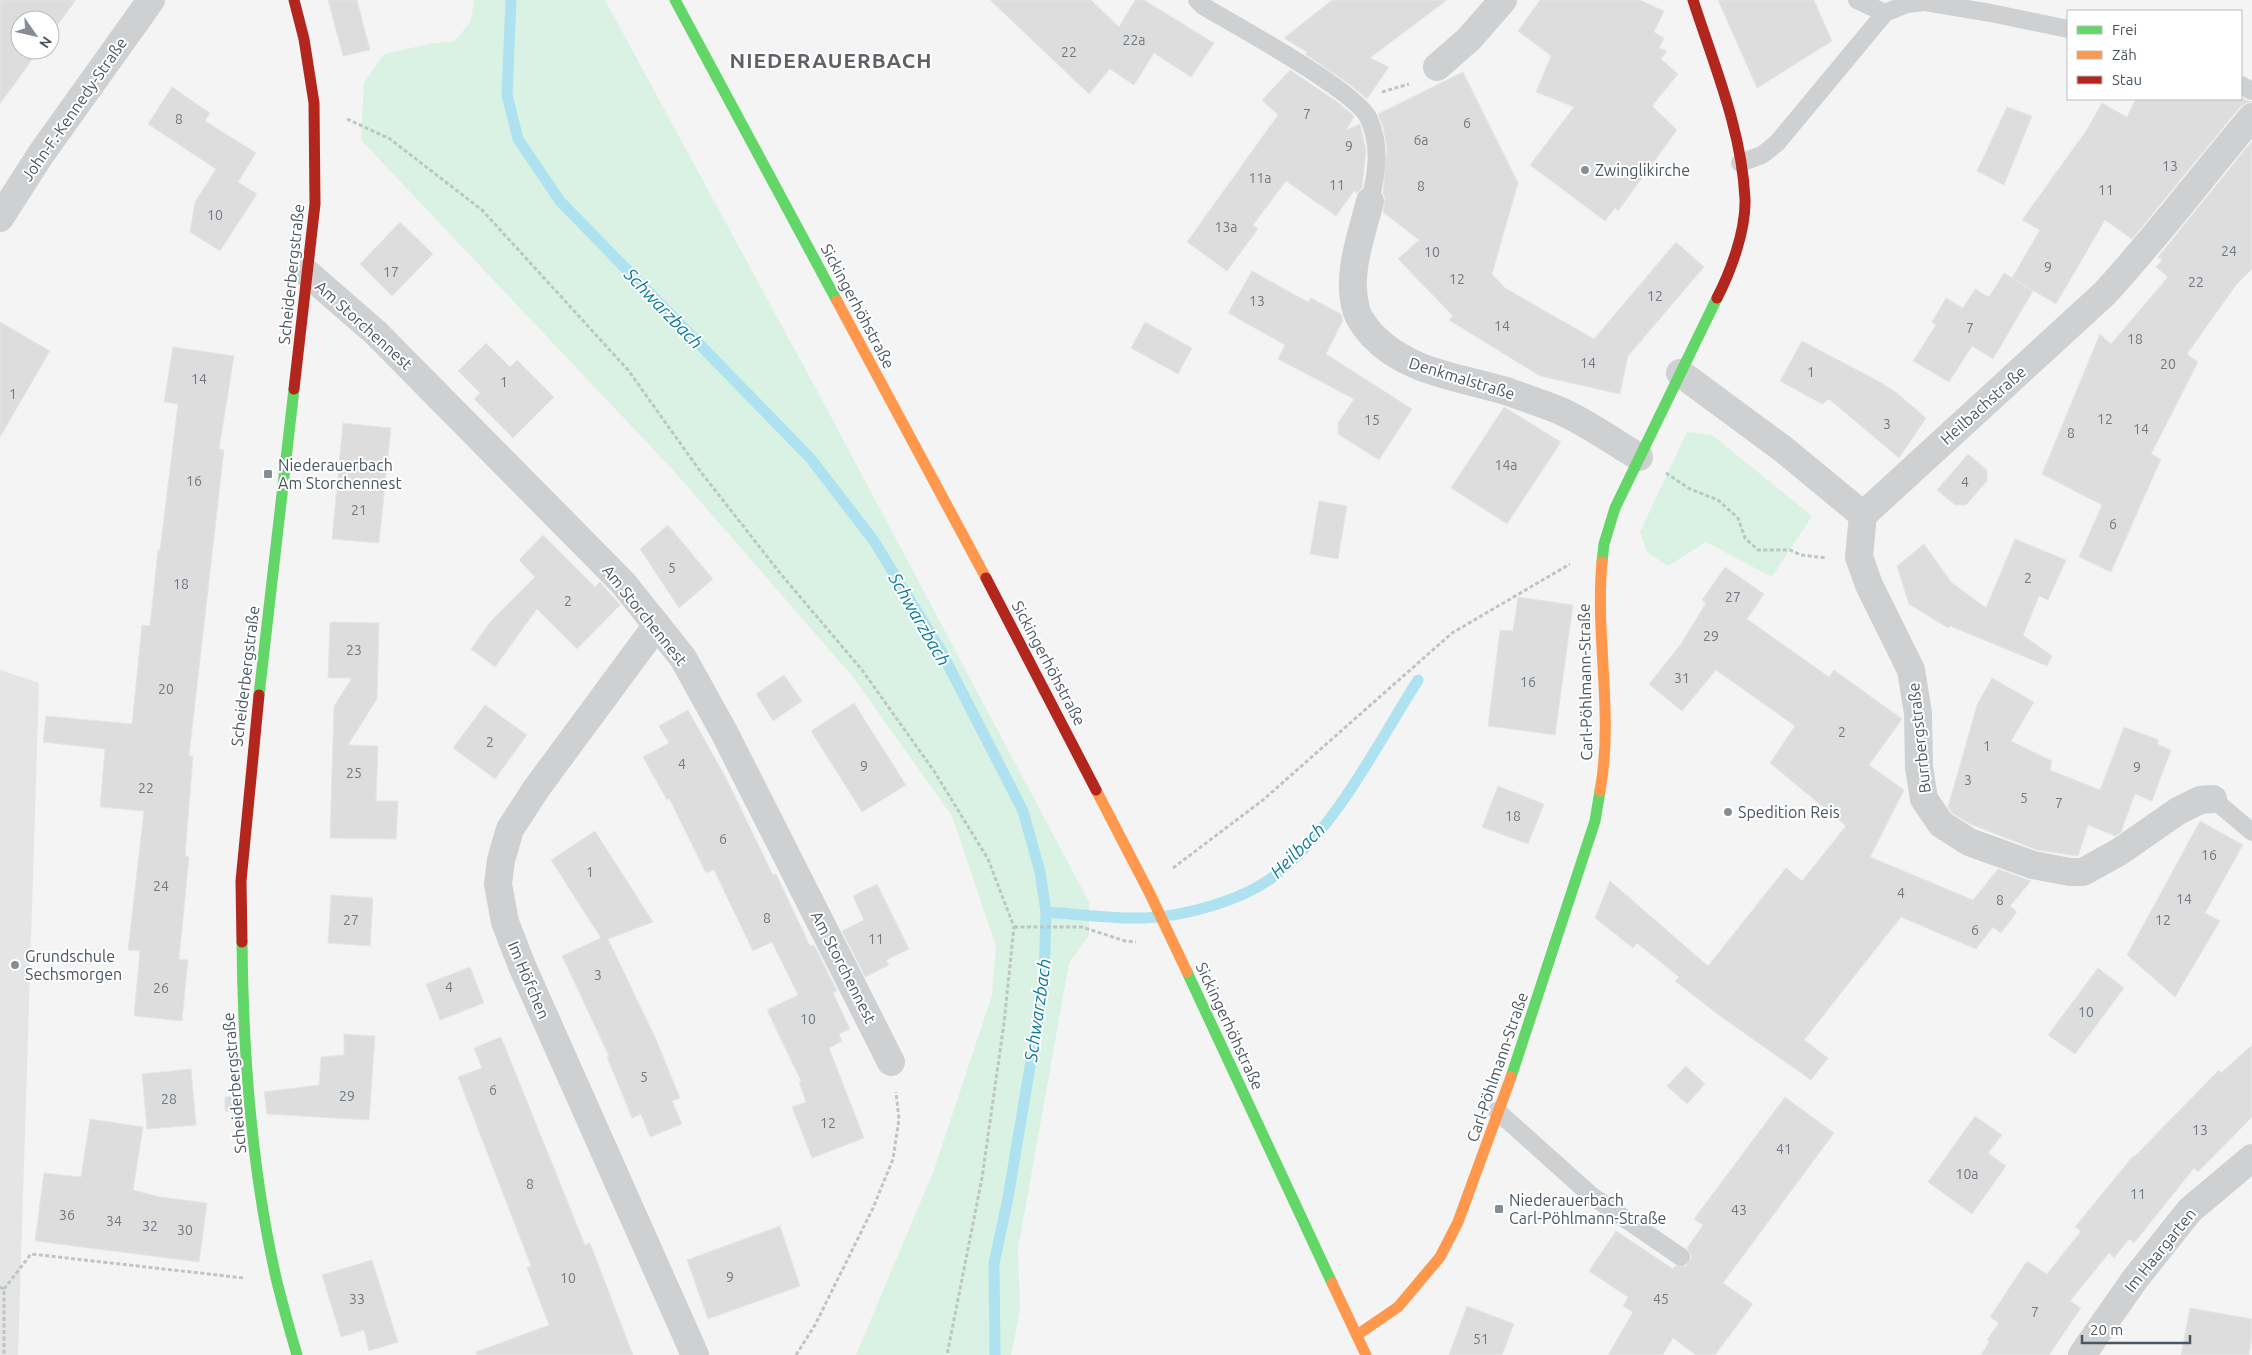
<svg xmlns="http://www.w3.org/2000/svg" width="2252" height="1355" viewBox="0 0 2252 1355" font-family="Ubuntu,sans-serif">
<style>
.education{fill:#e6e5e6}
.green{fill:#d9f2e3}
.lines{fill:none;stroke-linecap:round;stroke-linejoin:round}
.stream{stroke:#aee2f0;stroke-width:11}
.building{fill:#ddddde;stroke:#e5e6e7}
.path{stroke:#bcc7c4;stroke-width:3;stroke-dasharray:4 2.5;stroke-linecap:butt}
.lane{stroke:#ced0d2;stroke-width:18}
.street{stroke:#ced0d2;stroke-width:28}
.fast{stroke:#63d668;stroke-width:11}
.slow{stroke:#ff974d;stroke-width:11}
.jam{stroke:#b3261e;stroke-width:11}
.poi-dot{fill:#868d94;stroke:#fff;stroke-width:2}
.labels{text-anchor:middle;dominant-baseline:central;stroke-width:4;stroke-linejoin:round;paint-order:stroke}
.number-label{font-size:14px;fill:#707881}
.street-label{font-size:16px;fill:#4a5661;stroke:#fff}
.poi-label{font-size:16px;fill:#4a5661;stroke:#fff;text-anchor:start}
.water-label{font-size:18px;font-style:italic;fill:#0c7c9b;stroke:#fff}
.district-label{font-size:21px;font-weight:bold;letter-spacing:1px;fill:#5f6368;stroke:#fff}
</style>
<rect width="100%" height="100%" fill="#f4f4f4"/>
<path class="education" d="M 0,670 L 39,683 L 18,1355 L 0,1355 Z"/>
<path class="green" d="M 474,0 L 605,0 L 822,400 L 1089,902 L 1089,935 L 1069,963 L 1018,1249 L 1020,1311 L 1011,1355 L 856,1355 L 934,1170 L 992,995 L 996,946 L 952,816 L 853,677 L 672,469 L 361,140 L 364,83 L 384,54 L 429,44 L 455,41 L 471,21 Z
M 1687,432 L 1712,435 L 1812,516 L 1772,577 L 1706,542 L 1668,566 L 1647,552 L 1640,532 Z"/>
<g class="lines">
<path class="stream" d="M 511,0 L 507,95 L 518,139 L 560,201 L 811,459 L 874,541 L 941,651 L 1023,811 L 1040,872 L 1046,912 L 1044,983 L 1008,1198 L 994,1263 L 995,1355
M 1046,912 C 1079,914 1112,919 1145,918 C 1185,916 1241,901 1273,877 C 1336,829 1376,746 1418,680"/>
</g>
<path class="building" d="M 0,0 L 76,0 L 50,35 L 50,20 L 20,20 L 20,50 L 39,50 L 0,104 Z
M 328,0 L 357,0 L 370,50 L 343,56 Z
M 990,0 L 1091,0 L 1119,27 L 1135,0 L 1144,0 L 1214,43 L 1191,77 L 1154,53 L 1134,85 L 1110,69 L 1089,94 Z
M 1332,0 L 1447,0 L 1370,58 L 1389,67 L 1367,99 L 1349,84 L 1305,54 L 1307,52 L 1284,38 Z
M 1540,0 L 1640,0 L 1664,11 L 1654,32 L 1664,38 L 1659,48 L 1667,51 L 1661,59 L 1678,74 L 1652,106 L 1677,130 L 1618,211 L 1615,208 L 1605,221 L 1530,165 L 1574,107 L 1536,92 L 1551,56 L 1518,31 Z
M 1718,0 L 1814,0 L 1832,41 L 1757,88 Z
M 1290,70 L 1336,101 L 1352,114 L 1354,117 L 1346,130 L 1360,124 L 1366,150 L 1362,188 L 1357,193 L 1354,191 L 1336,216 L 1286,181 L 1253,225 L 1258,229 L 1227,271 L 1187,242 L 1278,115 L 1262,100 Z
M 1463,72 L 1518,183 L 1492,274 L 1505,288 L 1594,339 L 1676,242 L 1704,267 L 1628,356 L 1620,394 L 1540,376 L 1449,320 L 1453,316 L 1398,259 L 1419,240 L 1383,212 L 1385,197 L 1383,193 L 1387,149 L 1383,127 L 1378,114 Z
M 172,87 L 210,113 L 205,121 L 256,153 L 238,182 L 257,194 L 220,251 L 190,232 L 195,202 L 216,169 L 148,124 Z
M 2136,99 L 2244,99 L 2252,102 L 2246,103 L 2240,107 L 2132,239 L 2105,220 L 2056,304 L 2012,278 L 2040,230 L 2022,220 L 2086,131 L 2102,103 L 2127,117 Z
M 2007,107 L 2032,116 L 2004,185 L 1977,171 Z
M 2252,141 L 2252,269 L 2236,285 L 2187,354 L 2198,362 L 2151,454 L 2161,459 L 2111,572 L 2079,557 L 2102,505 L 2042,474 L 2100,334 L 2111,344 L 2168,277 L 2156,267 L 2162,260 L 2158,257 Z
M 400,222 L 433,254 L 392,296 L 360,264 Z
M 1252,271 L 1308,302 L 1311,298 L 1341,314 L 1343,320 L 1326,354 L 1412,409 L 1379,460 L 1338,434 L 1338,423 L 1354,399 L 1278,359 L 1285,345 L 1228,313 Z
M 2004,273 L 2033,291 L 1993,359 L 1972,346 L 1949,382 L 1913,361 L 1936,325 L 1932,322 L 1946,298 L 1963,308 L 1975,289 L 1989,297 Z
M 0,322 L 50,351 L 0,437 Z
M 1145,322 L 1192,348 L 1178,374 L 1131,348 Z
M 1802,341 L 1880,382 L 1897,393 L 1926,418 L 1899,458 L 1829,399 L 1822,404 L 1780,381 Z
M 486,343 L 510,367 L 517,360 L 554,397 L 513,438 L 474,399 L 480,393 L 458,371 Z
M 173,347 L 234,356 L 219,449 L 224,450 L 189,756 L 193,756 L 185,856 L 189,857 L 179,959 L 188,960 L 182,1021 L 134,1016 L 140,951 L 128,950 L 144,811 L 100,807 L 105,749 L 43,742 L 46,716 L 132,724 L 142,625 L 150,626 L 158,550 L 160,550 L 178,404 L 164,402 Z
M 1504,407 L 1561,442 L 1507,524 L 1451,488 Z
M 343,423 L 391,428 L 379,543 L 332,539 Z
M 1968,454 L 1987,470 L 1987,481 L 1966,505 L 1955,505 L 1937,490 Z
M 1319,501 L 1347,506 L 1338,559 L 1310,554 Z
M 668,525 L 713,579 L 679,608 L 640,549 Z
M 543,535 L 595,587 L 600,582 L 620,605 L 577,649 L 537,609 L 495,667 L 471,649 L 491,621 L 535,577 L 519,560 Z
M 2015,539 L 2066,560 L 2048,600 L 2039,596 L 2023,635 L 2052,656 L 2047,666 L 1950,626 L 1948,628 L 1909,604 L 1897,566 L 1924,544 L 1951,582 L 1986,608 Z
M 1725,567 L 1764,594 L 1747,619 L 1829,677 L 1834,670 L 1902,719 L 1869,765 L 1904,790 L 1870,857 L 1973,900 L 1998,869 L 2031,881 L 2010,906 L 2017,912 L 2001,933 L 1993,927 L 1976,949 L 1901,917 L 1804,1040 L 1828,1058 L 1811,1080 L 1720,1016 L 1675,981 L 1679,977 L 1637,943 L 1633,948 L 1595,918 L 1610,881 L 1708,966 L 1786,868 L 1802,881 L 1846,826 L 1770,763 L 1795,726 L 1716,670 L 1682,711 L 1649,684 L 1681,644 L 1706,603 L 1702,600 Z
M 1518,597 L 1573,605 L 1555,735 L 1488,726 L 1500,630 L 1513,631 Z
M 330,622 L 379,623 L 377,699 L 348,745 L 378,746 L 376,801 L 398,801 L 396,839 L 330,838 L 334,706 L 352,678 L 328,678 Z
M 784,675 L 802,701 L 773,721 L 756,694 Z
M 1992,678 L 2034,702 L 2011,741 L 2052,761 L 2050,770 L 2100,790 L 2124,727 L 2159,740 L 2157,744 L 2171,750 L 2152,801 L 2135,794 L 2121,832 L 2115,836 L 2088,825 L 2078,856 L 2037,850 L 1970,824 L 1952,813 L 1948,807 L 1977,705 Z
M 854,703 L 906,785 L 862,812 L 811,731 Z
M 485,705 L 527,735 L 495,779 L 453,748 Z
M 688,710 L 727,780 L 773,875 L 776,874 L 810,946 L 814,945 L 837,991 L 833,993 L 850,1029 L 839,1034 L 842,1041 L 829,1048 L 864,1138 L 812,1158 L 792,1107 L 806,1102 L 799,1082 L 801,1081 L 767,1010 L 798,995 L 772,942 L 753,951 L 714,870 L 706,873 L 669,798 L 667,800 L 643,757 L 669,743 L 659,726 Z
M 1498,786 L 1544,804 L 1528,844 L 1482,827 Z
M 2200,821 L 2243,845 L 2205,913 L 2220,921 L 2175,997 L 2127,955 Z
M 595,831 L 653,922 L 608,939 L 655,1037 L 680,1098 L 672,1101 L 682,1124 L 650,1137 L 641,1114 L 632,1118 L 607,1057 L 609,1056 L 562,956 L 601,938 L 551,860 Z
M 877,884 L 909,949 L 886,960 L 889,965 L 865,977 L 842,931 L 864,920 L 853,896 Z
M 331,895 L 373,898 L 370,946 L 328,943 Z
M 470,967 L 484,1003 L 440,1020 L 426,984 Z
M 2098,968 L 2124,988 L 2075,1054 L 2048,1035 Z
M 344,1034 L 375,1036 L 369,1120 L 267,1114 L 264,1092 L 319,1085 L 321,1057 L 344,1055 Z
M 501,1037 L 585,1245 L 590,1243 L 633,1355 L 477,1355 L 476,1352 L 549,1325 L 527,1268 L 531,1266 L 458,1077 L 482,1068 L 474,1048 Z
M 2252,1045 L 2252,1117 L 2198,1172 L 2194,1168 L 2134,1243 L 2129,1239 L 2114,1258 L 2109,1253 L 2070,1301 L 2081,1308 L 2049,1355 L 1981,1355 L 1989,1342 L 1987,1340 L 1999,1323 L 1990,1317 L 2027,1261 L 2047,1274 L 2081,1231 L 2075,1227 L 2133,1156 L 2134,1157 L 2219,1070 L 2221,1073 Z
M 1686,1066 L 1705,1084 L 1687,1104 L 1667,1086 Z
M 191,1069 L 196,1125 L 147,1129 L 142,1074 Z
M 233,1096 L 235,1112 L 225,1111 L 225,1097 Z
M 1785,1097 L 1834,1133 L 1723,1283 L 1753,1304 L 1715,1355 L 1696,1355 L 1673,1338 L 1663,1355 L 1608,1355 L 1633,1312 L 1623,1306 L 1628,1297 L 1589,1271 L 1616,1231 L 1673,1269 L 1675,1266 L 1686,1266 L 1692,1257 L 1687,1248 L 1703,1225 L 1694,1219 Z
M 1975,1116 L 2002,1135 L 1988,1153 L 2006,1166 L 1972,1214 L 1928,1182 Z
M 90,1119 L 143,1127 L 133,1190 L 160,1197 L 207,1203 L 199,1262 L 35,1241 L 44,1173 L 81,1177 Z
M 780,1226 L 800,1286 L 708,1319 L 687,1260 Z
M 372,1260 L 398,1342 L 369,1351 L 364,1330 L 341,1337 L 322,1275 Z
M 1467,1306 L 1514,1324 L 1502,1355 L 1449,1355 Z
M 2190,1308 L 2252,1319 L 2252,1338 L 2249,1355 L 2181,1355 Z"/>
<g class="lines">
<path class="path" d="M 1382,92 L 1409,84
M 347,119 L 390,139 L 482,210 L 628,370 L 700,471 L 780,573 L 862,670 L 934,771 L 988,859 L 1014,927 L 1004,1023 L 982,1178 L 947,1355
M 1666,473 L 1690,489 L 1718,500 L 1738,518 L 1745,538 L 1758,550 L 1790,550 L 1801,555 L 1826,558
M 1173,868 L 1263,800 L 1452,633 L 1570,564
M 1014,927 L 1082,927 L 1125,941 L 1136,942
M 0,1287 L 4,1289 L 4,1355
M 4,1289 L 31,1254 L 244,1278
M 796,1355 L 815,1325 L 873,1208 L 893,1159 L 899,1119 L 896,1092"/>
<path class="lane" d="M 1197,0 L 1203,6 C 1235,25 1357,91 1369,119 C 1381,147 1377,172 1370,201
M 1857,0 L 1885,13
M 2241,85 L 2252,91
M 1740,163 L 1762,155 L 1777,143 L 1885,13 L 1907,4 L 1925,2 L 1991,13 L 2068,29
M 2213,799 L 2252,832
M 1497,1111 L 1592,1196 L 1681,1257"/>
<path class="street" d="M 1437,67 L 1469,39 L 1503,0
M 1370,201 C 1362,234 1346,274 1356,309 C 1358,318 1366,328 1372,335 C 1408,373 1459,377 1506,391 C 1523,397 1540,403 1556,409 C 1585,421 1612,441 1639,457
M 0,218 L 41,154 L 151,0
M 307,273 L 376,333 L 623,583 L 683,658 L 724,732 L 891,1062
M 1680,373 L 1783,449 L 1863,515
M 1863,515 L 1859,557 L 1869,585 L 1911,670 L 1918,713 L 1919,767 L 1924,799 L 1941,824 L 1969,842 L 2033,865 L 2070,872 L 2083,872 L 2119,852 L 2178,811 L 2200,800 L 2213,799
M 1863,515 L 2104,294 C 2156,238 2202,176 2252,117
M 657,625 L 536,789 L 510,829 L 501,860 L 498,884 L 505,922 L 522,966 L 695,1355
M 2082,1355 L 2135,1279 L 2190,1210 L 2252,1158"/>
<path class="fast" d="M 675,0 L 837,301
M 1602,562 L 1604,544 L 1615,508 L 1717,298
M 259,695 L 294,389
M 242,942 C 243,1052 252,1174 277,1282 C 283,1306 290,1331 297,1355
M 1187,972 L 1332,1283
M 1511,1077 L 1595,821 L 1600,791"/>
<path class="slow" d="M 837,301 L 986,578
M 1096,790 L 1150,894 L 1187,972
M 1600,791 C 1614,715 1595,638 1602,562
M 1332,1283 L 1366,1355
M 1357,1335 L 1398,1307 L 1440,1257 L 1458,1222 L 1511,1077"/>
<path class="jam" d="M 294,0 L 304,39 L 314,103 L 315,204 L 294,389
M 1693,0 C 1714,65 1742,131 1745,199 C 1746,230 1731,271 1717,298
M 986,578 L 1096,790
M 242,942 L 241,881 L 259,695"/>
</g>
<g class="poi-dot">
<circle cx="1585" cy="170" r="5"/>
<rect x="263" y="469" width="10" height="10" rx="2.5"/>
<circle cx="1728" cy="812" r="5"/>
<circle cx="15" cy="965" r="5"/>
<rect x="1494" y="1204" width="10" height="10" rx="2.5"/>
</g>
<g class="labels">
<g class="number-label">
<text x="1134" y="40">22a</text>
<text x="1069" y="52">22</text>
<text x="1307" y="114">7</text>
<text x="179" y="119">8</text>
<text x="1467" y="123">6</text>
<text x="1421" y="140">6a</text>
<text x="1349" y="146">9</text>
<text x="2170" y="166">13</text>
<text x="1260" y="178">11a</text>
<text x="1337" y="185">11</text>
<text x="1421" y="186">8</text>
<text x="2106" y="190">11</text>
<text x="215" y="215">10</text>
<text x="1226" y="227">13a</text>
<text x="2229" y="251">24</text>
<text x="1432" y="252">10</text>
<text x="2048" y="267">9</text>
<text x="391" y="272">17</text>
<text x="1457" y="279">12</text>
<text x="2196" y="282">22</text>
<text x="1655" y="296">12</text>
<text x="1257" y="301">13</text>
<text x="1502" y="326">14</text>
<text x="1970" y="328">7</text>
<text x="2135" y="339">18</text>
<text x="1588" y="363">14</text>
<text x="2168" y="364">20</text>
<text x="1811" y="372">1</text>
<text x="199" y="379">14</text>
<text x="504" y="382">1</text>
<text x="13" y="394">1</text>
<text x="2105" y="419">12</text>
<text x="1372" y="420">15</text>
<text x="1887" y="424">3</text>
<text x="2141" y="429">14</text>
<text x="2071" y="433">8</text>
<text x="1506" y="465">14a</text>
<text x="194" y="481">16</text>
<text x="1965" y="482">4</text>
<text x="359" y="510">21</text>
<text x="2113" y="524">6</text>
<text x="672" y="568">5</text>
<text x="2028" y="578">2</text>
<text x="181" y="584">18</text>
<text x="1733" y="597">27</text>
<text x="568" y="601">2</text>
<text x="1711" y="636">29</text>
<text x="354" y="650">23</text>
<text x="1682" y="678">31</text>
<text x="1528" y="682">16</text>
<text x="166" y="689">20</text>
<text x="1842" y="732">2</text>
<text x="490" y="742">2</text>
<text x="1987" y="746">1</text>
<text x="682" y="764">4</text>
<text x="864" y="766">9</text>
<text x="2137" y="767">9</text>
<text x="354" y="773">25</text>
<text x="1968" y="780">3</text>
<text x="146" y="788">22</text>
<text x="2024" y="798">5</text>
<text x="2059" y="803">7</text>
<text x="1513" y="816">18</text>
<text x="723" y="839">6</text>
<text x="2209" y="855">16</text>
<text x="590" y="872">1</text>
<text x="161" y="886">24</text>
<text x="1901" y="893">4</text>
<text x="2184" y="899">14</text>
<text x="2000" y="900">8</text>
<text x="767" y="918">8</text>
<text x="351" y="920">27</text>
<text x="2163" y="920">12</text>
<text x="1975" y="930">6</text>
<text x="876" y="939">11</text>
<text x="598" y="975">3</text>
<text x="449" y="987">4</text>
<text x="161" y="988">26</text>
<text x="2086" y="1012">10</text>
<text x="808" y="1019">10</text>
<text x="644" y="1077">5</text>
<text x="493" y="1090">6</text>
<text x="347" y="1096">29</text>
<text x="169" y="1099">28</text>
<text x="828" y="1123">12</text>
<text x="2200" y="1130">13</text>
<text x="1784" y="1149">41</text>
<text x="1967" y="1174">10a</text>
<text x="530" y="1184">8</text>
<text x="2138" y="1194">11</text>
<text x="1739" y="1210">43</text>
<text x="67" y="1215">36</text>
<text x="114" y="1221">34</text>
<text x="150" y="1226">32</text>
<text x="185" y="1230">30</text>
<text x="730" y="1277">9</text>
<text x="568" y="1278">10</text>
<text x="357" y="1299">33</text>
<text x="1661" y="1299">45</text>
<text x="2035" y="1312">7</text>
<text x="1481" y="1339">51</text>
</g>
<g class="street-label">
<text transform="translate(74 109) rotate(-55)">John-F.-Kennedy-Straße</text>
<text transform="translate(291 274) rotate(-84)">Scheiderbergstraße</text>
<text transform="translate(858 306) rotate(62)">Sickingerhöhstraße</text>
<text transform="translate(364 325) rotate(42)">Am Storchennest</text>
<text transform="translate(1462 378) rotate(17)">Denkmalstraße</text>
<text transform="translate(1983 405) rotate(-42)">Heilbachstraße</text>
<text transform="translate(645 615) rotate(51)">Am Storchennest</text>
<text transform="translate(1049 663) rotate(62)">Sickingerhöhstraße</text>
<text transform="translate(245 676) rotate(-83)">Scheiderbergstraße</text>
<text transform="translate(1585 682) rotate(-91)">Carl-Pöhlmann-Straße</text>
<text transform="translate(1919 738) rotate(-96)">Burrbergstraße</text>
<text transform="translate(844 967) rotate(63)">Am Storchennest</text>
<text transform="translate(529 980) rotate(67)">Im Höfchen</text>
<text transform="translate(1230 1026) rotate(65)">Sickingerhöhstraße</text>
<text transform="translate(1497 1067) rotate(-71)">Carl-Pöhlmann-Straße</text>
<text transform="translate(234 1083) rotate(-95)">Scheiderbergstraße</text>
<text transform="translate(2160 1250) rotate(-51)">Im Haargarten</text>
</g>
<g class="poi-label">
<text x="1595" y="170">Zwinglikirche</text>
<text x="278" y="465">Niederauerbach<tspan x="278" dy="18">Am Storchennest</tspan></text>
<text x="1738" y="812">Spedition Reis</text>
<text x="25" y="956">Grundschule<tspan x="25" dy="18">Sechsmorgen</tspan></text>
<text x="1509" y="1200">Niederauerbach<tspan x="1509" dy="18">Carl-Pöhlmann-Straße</tspan></text>
</g>
<g class="water-label">
<text transform="translate(664 308) rotate(46)">Schwarzbach</text>
<text transform="translate(920 619) rotate(60)">Schwarzbach</text>
<text transform="translate(1297 850) rotate(-45)">Heilbach</text>
<text transform="translate(1037 1010) rotate(-82)">Schwarzbach</text>
</g>
<g class="district-label">
<text x="831" y="60">NIEDERAUERBACH</text>
</g>
</g>
<rect x="2067" y="10" width="175" height="90" fill="#ffffff" stroke="#b7bbc0"/>
<rect x="2077" y="26" width="25" height="8" fill="#63d668" stroke="#b7bbc0"/>
<text x="2112" y="35" font-size="15" fill="#4a5661">Frei</text>
<rect x="2077" y="51" width="25" height="8" fill="#ff974d" stroke="#b7bbc0"/>
<text x="2112" y="60" font-size="15" fill="#4a5661">Zäh</text>
<rect x="2077" y="76" width="25" height="8" fill="#b3261e" stroke="#b7bbc0"/>
<text x="2112" y="85" font-size="15" fill="#4a5661">Stau</text>
<g transform="translate(35 35) rotate(124)"><circle r="24" fill="#ffffff" stroke="#b7bbc0"/>
<path d="M0-4L9 19L0 12L-9 19Z" fill="#868d94"/>
<text y="-8" font-size="14" font-weight="bold" text-anchor="middle" fill="#4a5661">N</text>
</g>
<path d="M2082 1335v8h108v-8" fill="none" stroke="#4a5661" stroke-width="2.5"/>
<text x="2090" y="1335" font-size="15" fill="#4a5661" stroke="#ffffff" stroke-width="4" paint-order="stroke">20 m</text>
</svg>
